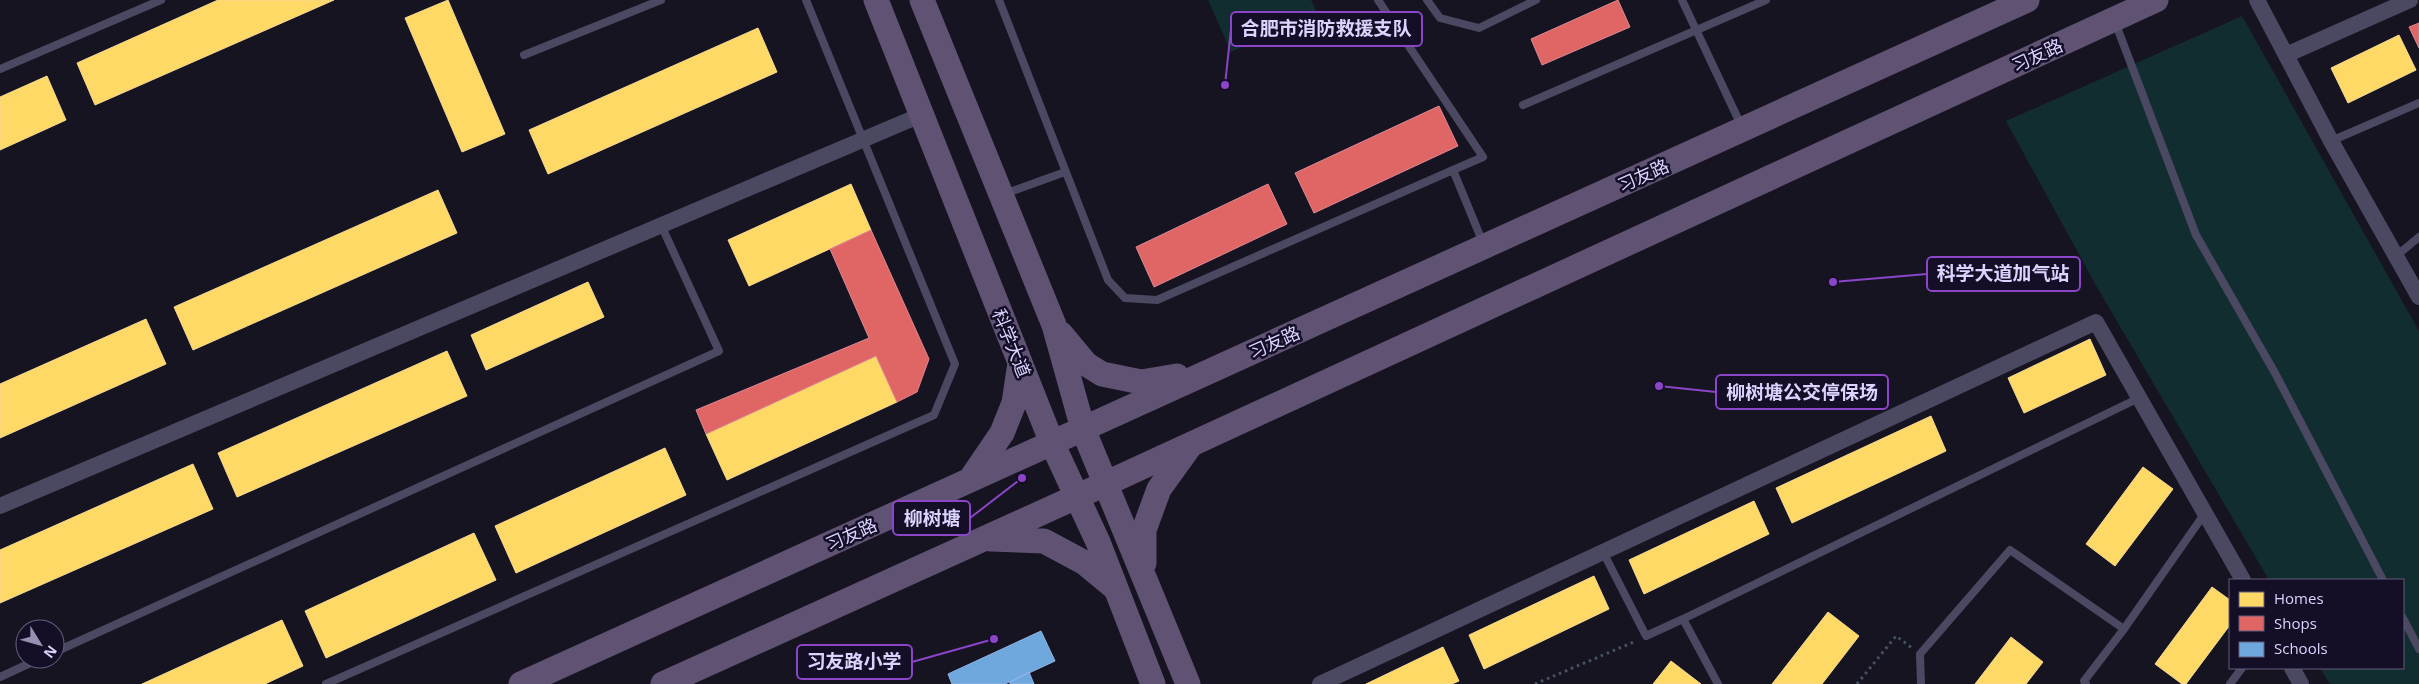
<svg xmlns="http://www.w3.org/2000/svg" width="2419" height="684" viewBox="0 0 2419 684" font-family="'Open Sans','Noto Sans SC',sans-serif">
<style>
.green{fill:#122d2f}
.homes{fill:#ffd966;stroke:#f4d894}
.shops{fill:#e06666;stroke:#df8794}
.schools{fill:#6fa8dc;stroke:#90b5e6}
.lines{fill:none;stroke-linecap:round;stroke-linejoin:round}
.path{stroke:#465362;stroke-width:3;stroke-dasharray:2.5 4;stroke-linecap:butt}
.lane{stroke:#4b4862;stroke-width:8}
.street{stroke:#4b4862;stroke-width:16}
.primary{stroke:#605273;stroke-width:25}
.labels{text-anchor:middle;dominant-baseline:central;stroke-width:5;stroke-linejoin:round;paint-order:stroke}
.street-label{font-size:18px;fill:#dcd4ff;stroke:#140e27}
.leader{fill:none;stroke:#8a45c9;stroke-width:2}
.callout-dot{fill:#8a45c9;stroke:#140e27;stroke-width:2}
.callout{fill:#140e27;stroke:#8a45c9;stroke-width:2}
.callout-label{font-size:19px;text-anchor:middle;font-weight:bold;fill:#dcd4ff}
</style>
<rect width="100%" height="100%" fill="#171421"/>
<path class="green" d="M 1208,0 L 1311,0 L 1317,13 L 1231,52 Z
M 2242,16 L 2419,331 L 2419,684 L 2330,684 L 2320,668 L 2403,668 L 2403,580 L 2269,580 L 2098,289 L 2006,121 Z"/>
<path class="homes" d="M 218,0 L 334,0 L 95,105 L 77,63 Z
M 448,0 L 505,134 L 462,152 L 405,18 Z
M 758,28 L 777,72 L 548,174 L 529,130 Z
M 2399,35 L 2416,70 L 2348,103 L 2331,68 Z
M 47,76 L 66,120 L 0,150 L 0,97 Z
M 851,184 L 871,230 L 749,286 L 728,240 Z
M 438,190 L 457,233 L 193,350 L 174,307 Z
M 588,282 L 604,317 L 486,370 L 471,335 Z
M 146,319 L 166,364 L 0,438 L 0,384 Z
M 2090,339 L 2106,375 L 2024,413 L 2008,378 Z
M 447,351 L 467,396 L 237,497 L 218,453 Z
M 876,356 L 897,402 L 727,480 L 706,434 Z
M 1931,416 L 1946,451 L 1792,523 L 1776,488 Z
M 665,448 L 686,495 L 516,573 L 495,526 Z
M 193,464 L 213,509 L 0,603 L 0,550 Z
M 2143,467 L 2173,489 L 2115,566 L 2086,544 Z
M 1754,501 L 1769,534 L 1644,594 L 1629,560 Z
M 474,533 L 496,580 L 326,658 L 305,611 Z
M 1594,576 L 1609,609 L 1484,669 L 1469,635 Z
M 2212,587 L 2230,600 L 2230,625 L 2186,684 L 2182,684 L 2155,664 Z
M 1828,612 L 1859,636 L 1822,684 L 1772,684 Z
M 282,620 L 303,666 L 265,684 L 142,684 Z
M 2011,637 L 2043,662 L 2026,684 L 1975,684 Z
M 1443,647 L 1459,681 L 1452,684 L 1366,684 Z
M 1671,661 L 1701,684 L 1653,684 Z"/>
<path class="shops" d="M 1618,0 L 1630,27 L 1542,65 L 1531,39 Z
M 2419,23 L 2419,48 L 2409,27 Z
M 1439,106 L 1458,146 L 1314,213 L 1295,173 Z
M 1268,184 L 1287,224 L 1154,287 L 1136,247 Z
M 871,230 L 929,359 L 917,392 L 897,402 L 876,356 L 706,434 L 696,410 L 869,338 L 830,249 Z"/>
<path class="schools" d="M 1041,631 L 1055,661 L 1005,684 L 952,684 L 948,674 Z
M 1029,672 L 1034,684 L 1010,684 L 1010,682 Z"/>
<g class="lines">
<path class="path" d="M 1535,684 L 1636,641
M 1857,684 L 1896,636 L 1912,648"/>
<path class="lane" d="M 999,0 L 1108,280 L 1125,298 L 1157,300 L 1453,170 L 1483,243
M 1378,0 L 1483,157 L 1453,170
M 1427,0 L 1440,18 L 1479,28 L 1536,0
M 1682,0 L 1741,125
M 2115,22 L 2196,235 L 2275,373 L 2383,580
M 524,55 L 661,0
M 0,69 L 161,0
M 1523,105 L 1766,0
M 2331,141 L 2419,103
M 1004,194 L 1065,172
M 2396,256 L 2419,237
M 1603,552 L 1646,636 L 1683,619
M 2403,618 L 2419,649
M 2124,629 L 2205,513
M 55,652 L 719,351 L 661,225
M 0,677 L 39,659
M 326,684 L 934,415 L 955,364 L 806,0
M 1718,684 L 1683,619 L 2139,398
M 1921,684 L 1920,654 L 2010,550 L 2124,629 L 2084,681 L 2086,684
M 2230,684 L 2242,668"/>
<path class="street" d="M 2257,0 L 2331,141 L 2419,297
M 2286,55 L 2410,0
M 0,506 L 921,115
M 2292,668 L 2301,684
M 1320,684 L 2096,322 L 2243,580"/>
<path class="primary" d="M 876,0 L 1052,443 L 1098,542 L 1153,684
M 922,0 L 1054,325 L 1083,429 L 1188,684
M 1061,334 L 1086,364 L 1102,374 L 1141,382 L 1177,376
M 970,480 L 1002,433 L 1014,403 L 1020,363
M 991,539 L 1044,541 L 1085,563 L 1114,587
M 1144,563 L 1144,530 L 1159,489 L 1190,446
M 521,684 L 2027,0
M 663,684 L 1107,483 L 2156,0"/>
</g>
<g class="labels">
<g class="street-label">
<text transform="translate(2037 55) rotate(-25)">习友路</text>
<text transform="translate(1643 175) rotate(-24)">习友路</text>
<text transform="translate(1274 342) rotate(-24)">习友路</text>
<text transform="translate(1012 343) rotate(68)">科学大道</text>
<text transform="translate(851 534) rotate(-24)">习友路</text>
</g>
</g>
<path class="leader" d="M1225 85L1231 29M1833 282L1927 274M1659 386L1716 392M1022 478L970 518M994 639L912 662"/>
<g class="callout-dot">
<circle cx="1225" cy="85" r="5"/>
<circle cx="1833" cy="282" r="5"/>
<circle cx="1659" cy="386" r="5"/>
<circle cx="1022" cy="478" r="5"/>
<circle cx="994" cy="639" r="5"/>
</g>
<g class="callout">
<rect x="1231" y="12" width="191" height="34" rx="5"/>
<rect x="1927" y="257" width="153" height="34" rx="5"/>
<rect x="1716" y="375" width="172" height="34" rx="5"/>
<rect x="893" y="501" width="77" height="34" rx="5"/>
<rect x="797" y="645" width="115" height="34" rx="5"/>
</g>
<g class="callout-label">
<text x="1326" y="35">合肥市消防救援支队</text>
<text x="2003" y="280">科学大道加气站</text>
<text x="1802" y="399">柳树塘公交停保场</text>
<text x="932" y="525">柳树塘</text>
<text x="854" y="668">习友路小学</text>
</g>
<rect x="2229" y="579" width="175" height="90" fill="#140e27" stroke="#645d7d"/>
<rect x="2239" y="592" width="25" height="15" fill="#ffd966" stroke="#645d7d"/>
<text x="2274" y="604" font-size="15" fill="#dcd4ff">Homes</text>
<rect x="2239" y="616" width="25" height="15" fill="#e06666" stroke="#645d7d"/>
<text x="2274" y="629" font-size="15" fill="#dcd4ff">Shops</text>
<rect x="2239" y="642" width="25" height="15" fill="#6fa8dc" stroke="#645d7d"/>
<text x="2274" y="654" font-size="15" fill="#dcd4ff">Schools</text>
<g transform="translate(40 644) rotate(127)"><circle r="24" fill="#140e27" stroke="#645d7d"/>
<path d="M0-4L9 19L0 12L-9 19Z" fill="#9791b1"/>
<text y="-8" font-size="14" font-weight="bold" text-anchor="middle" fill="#dcd4ff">N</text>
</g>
</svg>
